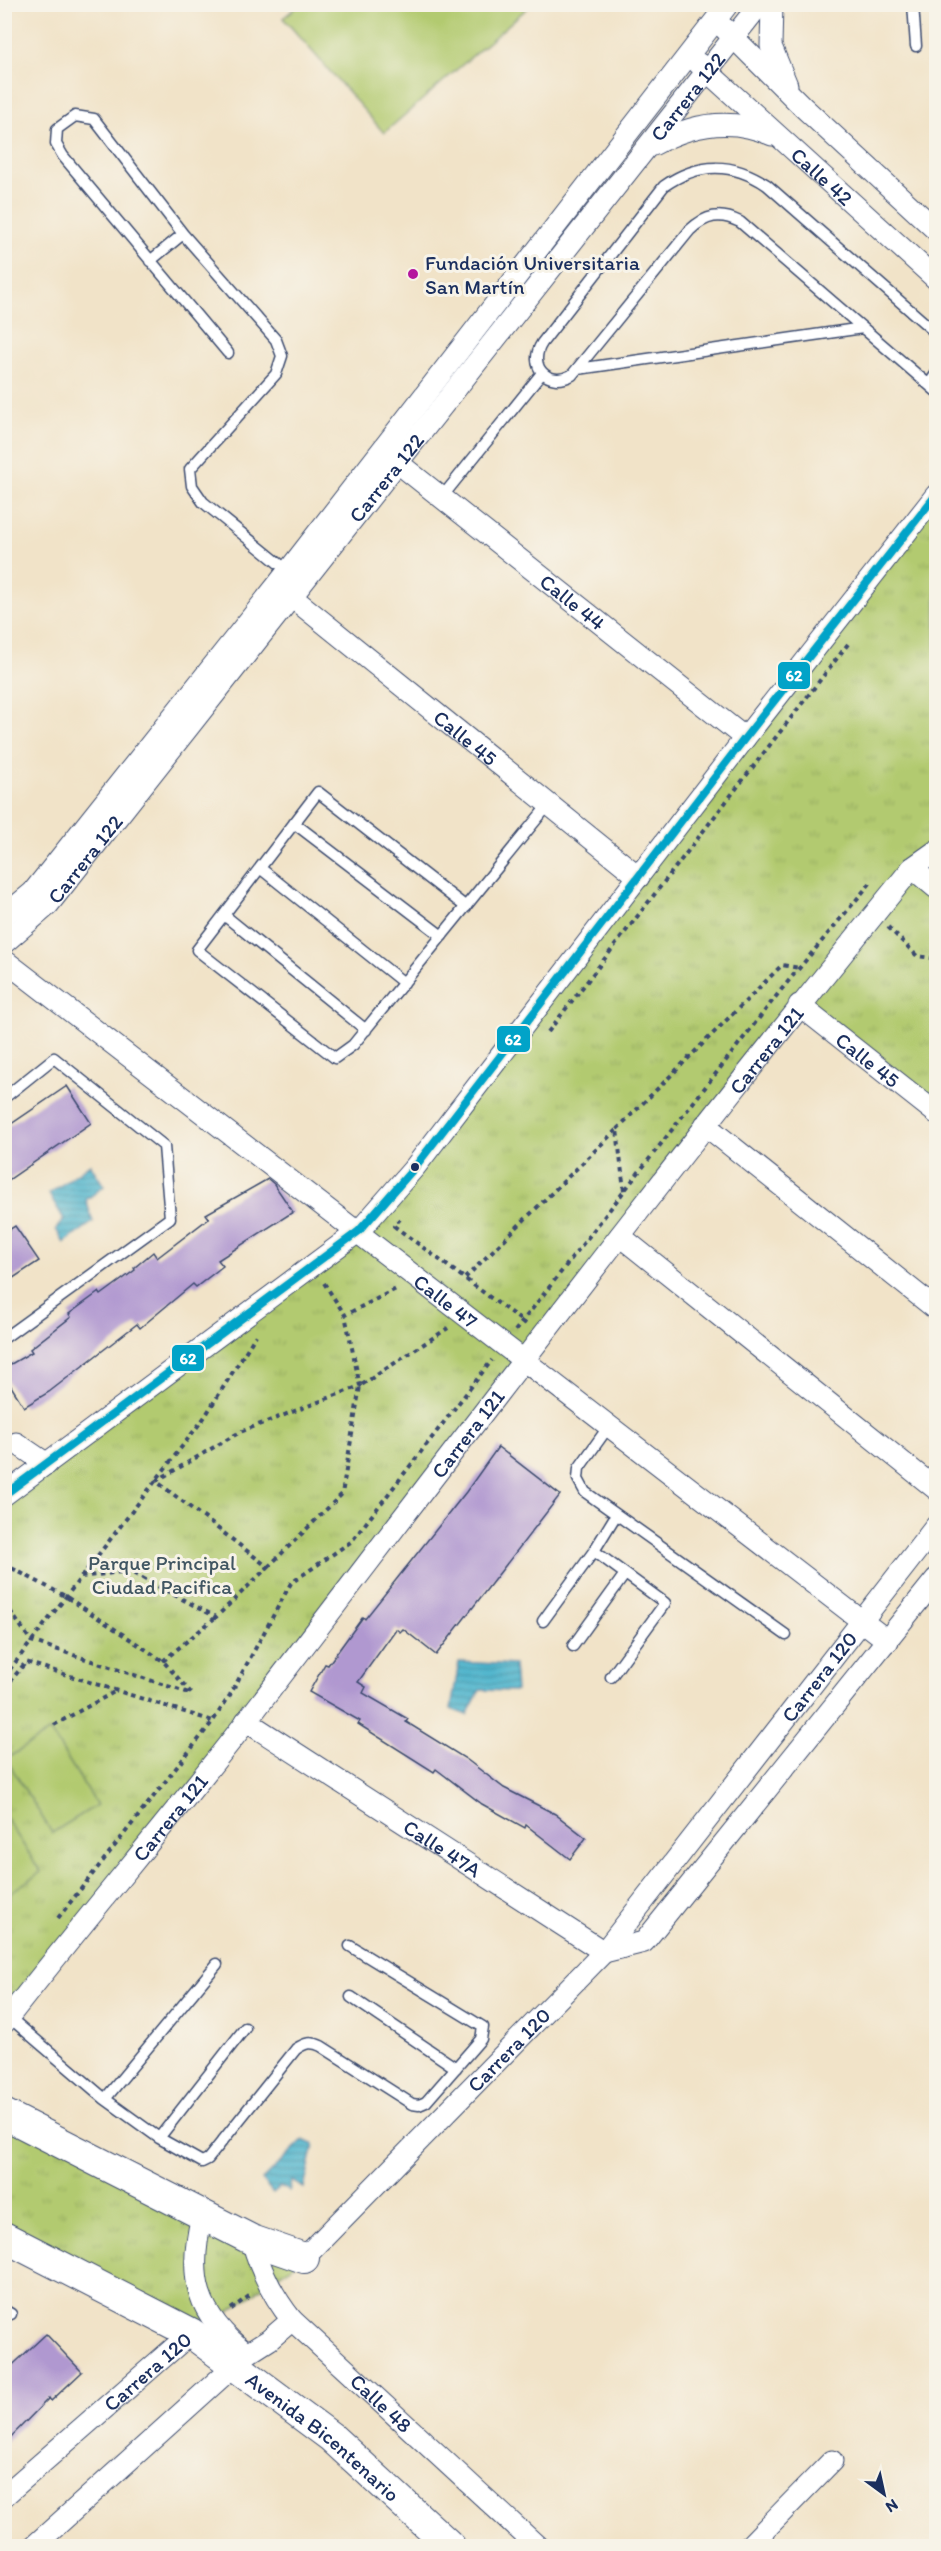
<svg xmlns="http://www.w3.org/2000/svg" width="941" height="2551" viewBox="0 0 941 2551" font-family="Itim,sans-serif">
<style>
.grass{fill:url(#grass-tufts);stroke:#667c66;stroke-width:1.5}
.pitch{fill:#b2ca6f;stroke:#667c66;stroke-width:1.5}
.water{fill:url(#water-rules);stroke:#357296;stroke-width:1.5}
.building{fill:#b098d0}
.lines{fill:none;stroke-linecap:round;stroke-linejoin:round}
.service-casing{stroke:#3b4a6e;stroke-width:13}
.minor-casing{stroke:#3b4a6e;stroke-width:23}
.secondary-casing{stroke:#3b4a6e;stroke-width:32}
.path{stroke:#3b4a6e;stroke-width:4;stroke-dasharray:4.5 4.5;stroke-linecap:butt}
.service{stroke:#fff;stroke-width:10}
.minor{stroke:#fff;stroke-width:21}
.secondary{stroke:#fff;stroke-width:30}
.bus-1-casing{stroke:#f7f3e8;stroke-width:12}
.bus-1{stroke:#01a3c8;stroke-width:8}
.poi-dot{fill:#b5179e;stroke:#f7f3e8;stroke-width:2}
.bus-dot{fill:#1b2f5e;stroke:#f7f3e8;stroke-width:2}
.labels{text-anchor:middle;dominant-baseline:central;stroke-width:6;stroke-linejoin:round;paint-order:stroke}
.street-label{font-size:21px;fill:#1b2f5e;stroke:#f7f3e8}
.poi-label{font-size:21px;fill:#1b2f5e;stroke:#f7f3e8;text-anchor:start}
.park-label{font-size:21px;fill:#415662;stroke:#f7f3e8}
.line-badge{stroke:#f7f3e8;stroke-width:2}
.badge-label{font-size:16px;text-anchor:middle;font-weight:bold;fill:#fff}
</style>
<defs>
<pattern id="grass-tufts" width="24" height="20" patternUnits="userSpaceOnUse" patternTransform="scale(1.5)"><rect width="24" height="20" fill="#b2ca6f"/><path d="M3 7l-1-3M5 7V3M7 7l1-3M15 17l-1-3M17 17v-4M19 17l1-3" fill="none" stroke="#98ae63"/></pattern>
<pattern id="water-rules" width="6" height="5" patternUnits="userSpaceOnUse" patternTransform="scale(1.5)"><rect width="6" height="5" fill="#4fb5cd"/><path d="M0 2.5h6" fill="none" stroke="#4194aa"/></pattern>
</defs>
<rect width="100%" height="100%" fill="#f7f3e8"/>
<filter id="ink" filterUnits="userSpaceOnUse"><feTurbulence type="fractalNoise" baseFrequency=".0167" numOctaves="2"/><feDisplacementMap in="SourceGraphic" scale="12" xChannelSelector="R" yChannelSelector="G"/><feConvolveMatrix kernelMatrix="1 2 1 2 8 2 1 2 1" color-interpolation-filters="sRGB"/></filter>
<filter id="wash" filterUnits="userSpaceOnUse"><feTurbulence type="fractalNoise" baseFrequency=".008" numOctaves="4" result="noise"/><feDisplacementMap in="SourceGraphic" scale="24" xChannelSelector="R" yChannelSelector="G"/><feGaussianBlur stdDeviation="1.35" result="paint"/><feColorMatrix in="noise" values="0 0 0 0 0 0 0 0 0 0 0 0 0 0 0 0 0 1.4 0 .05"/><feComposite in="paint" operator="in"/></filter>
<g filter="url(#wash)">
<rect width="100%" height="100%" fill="#f1e3c8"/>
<path class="grass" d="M 936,495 L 936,851 L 913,868 L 936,888 L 936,1113 L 800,1006 L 5,2023 L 5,1495 L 359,1231 Z
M 4,2114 L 304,2258 L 214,2322 L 191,2333 L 5,2237 Z"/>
<path class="pitch" d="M 299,5 L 299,4 L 531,5 L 384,133 L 283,18 Z
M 50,1731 L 97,1805 L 52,1833 L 6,1759 Z
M 4,1815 L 41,1872 L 5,1896 L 4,1895 Z"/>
<path class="water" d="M 90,1164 L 104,1186 L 86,1200 L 93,1222 L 64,1243 L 56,1229 L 64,1219 L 49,1194 Z
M 459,1662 L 514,1665 L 516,1691 L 480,1690 L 467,1715 L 451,1709 Z
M 303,2140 L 314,2145 L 304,2188 L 292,2181 L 289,2191 L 280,2187 L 273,2193 L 262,2180 Z"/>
<g id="blocks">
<path class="building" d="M 67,1086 L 91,1123 L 4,1183 L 4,1129 Z
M 268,1179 L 274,1184 L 293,1212 L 218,1260 L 223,1266 L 196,1287 L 193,1284 L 140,1328 L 137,1324 L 49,1392 L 24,1407 L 4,1375 L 4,1368 L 32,1352 L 30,1349 L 71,1317 L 69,1314 L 99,1292 L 101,1295 L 135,1270 L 134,1268 L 153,1252 L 157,1258 L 209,1218 L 206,1214 Z
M 15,1226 L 39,1261 L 4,1284 L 4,1233 Z
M 498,1447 L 560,1495 L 436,1655 L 403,1629 L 400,1632 L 396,1629 L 358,1682 L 366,1687 L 363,1693 L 408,1719 L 406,1722 L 466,1759 L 504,1788 L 555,1814 L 586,1838 L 570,1859 L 526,1825 L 525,1828 L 482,1804 L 436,1769 L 434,1772 L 358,1724 L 360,1721 L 309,1692 L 325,1664 L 328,1665 L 363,1617 L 365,1619 L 466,1492 Z
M 46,2334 L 82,2372 L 51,2401 L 49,2398 L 4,2444 L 4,2373 Z"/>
</g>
</g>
<g filter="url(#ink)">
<use href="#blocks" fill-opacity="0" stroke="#3b4a6e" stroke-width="1.5"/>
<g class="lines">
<defs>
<path id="service" d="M 913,4 L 916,46
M 183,234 L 94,119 L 75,116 L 57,129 L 56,144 L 63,156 L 228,353
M 150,261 L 183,234 L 276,340 L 282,356 L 276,374 L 190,469 L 192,486 L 203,502 L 288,571
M 936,333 L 767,185 C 732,162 699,162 664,186 L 542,343 C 527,366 548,388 572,375 L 690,230 C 706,215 720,212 740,222 L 936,391
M 578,369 L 863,328
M 929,384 L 936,374
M 442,497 L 542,373
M 294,823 L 442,936
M 260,868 L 404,983
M 466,907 L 318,792 L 197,950 L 335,1058 L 353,1045 L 549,804
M 224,915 L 366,1030
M 4,1098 L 54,1058 L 164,1146 L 170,1218 L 4,1338
M 609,1426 L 579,1468 L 578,1479 L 585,1492 L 786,1635
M 594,1551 L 665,1603 L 611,1677
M 543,1621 L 594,1551 L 616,1515
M 573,1646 L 625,1574
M 351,1997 L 456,2068
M 9,2017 L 105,2099 L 159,2138 L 202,2162 L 208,2159 L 296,2049 C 305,2043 311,2041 321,2046 L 412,2104 L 419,2105 L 426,2102 L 481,2039 L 483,2027 L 350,1946
M 105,2099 L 217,1964
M 159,2138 L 245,2028
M 4,2310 L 11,2314"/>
<g id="minor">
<path d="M 772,4 L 771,46 L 787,85"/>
<path d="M 724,28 L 803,107 L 936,230"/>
<path id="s1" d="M 698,63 L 936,279"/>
<path d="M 653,145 C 691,124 731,116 772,135"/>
<path id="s2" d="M 388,455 L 745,738"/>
<path id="s3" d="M 293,598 L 639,877"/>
<path d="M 912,868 L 936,888"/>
<path d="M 4,916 L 33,892 L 278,584 L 728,4"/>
<path id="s4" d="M 4,943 L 48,905 L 760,4"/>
<path id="s5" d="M 4,960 L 888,1641"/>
<path id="s6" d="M 799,1005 L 936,1113"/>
<path d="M 705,1125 L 936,1309"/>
<path d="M 620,1236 L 936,1489"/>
<path d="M 16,1443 L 47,1464"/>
<path d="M 4,1495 L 359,1231 L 415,1167 L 745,738 L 936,495"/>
<path id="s7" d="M 246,1721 L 604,1952 L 644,1942 L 936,1579"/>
<path id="s8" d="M 4,2023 C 84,1920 169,1821 249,1718 C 468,1433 685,1146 912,868 L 936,851"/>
<path d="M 202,2216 C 187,2277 196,2314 247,2354"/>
<path id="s9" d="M 252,2240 C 260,2271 272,2295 292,2320 L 537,2546"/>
<path id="s10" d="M 304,2258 L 604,1952 L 936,1526"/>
<path id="s11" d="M 4,2496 L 191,2333"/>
<path d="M 34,2546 L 247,2354 L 269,2340 L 292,2320"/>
<path d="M 749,2546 L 832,2461"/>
</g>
<g id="secondary">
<path d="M 4,2114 L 252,2240 L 304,2258"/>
<path id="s12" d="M 4,2237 L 191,2333 L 331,2437 L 450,2546"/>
</g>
</defs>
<use href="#service" class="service-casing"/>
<use href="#minor" class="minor-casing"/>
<use href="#secondary" class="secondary-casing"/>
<path class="path" d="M 888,927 L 917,956 L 932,958 L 936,962
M 548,1032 L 848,644
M 617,1129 L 782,965 L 800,968
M 400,1219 L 394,1226 L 526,1324
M 465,1278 L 617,1129 L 624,1191
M 324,1283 L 345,1315 L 398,1288
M 515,1331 L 781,990 L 872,881
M 4,1564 L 65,1596 L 163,1661 L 192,1694 L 31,1641 L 4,1602
M 268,1567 L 342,1494 L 360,1386 L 448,1328
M 81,1577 L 129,1571 L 216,1617 L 268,1567 L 156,1481 L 240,1432 L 360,1386 L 345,1315
M 163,1661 L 216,1617
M 4,1677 L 204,1418 L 256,1335
M 4,1689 L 26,1662 L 213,1721
M 54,1725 L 116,1691
M 58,1918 L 213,1721 L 230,1695 L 291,1583 L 352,1541 L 492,1360
M 231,2309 L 252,2294"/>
<use href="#service" class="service"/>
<use href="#minor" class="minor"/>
<use href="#secondary" class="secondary"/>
<defs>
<path id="bus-1" d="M 4,1495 L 359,1231 L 415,1167 L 745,738 L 936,495"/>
</defs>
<use href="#bus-1" class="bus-1-casing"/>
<use href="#bus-1" class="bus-1"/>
</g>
</g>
<circle class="poi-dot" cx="413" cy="274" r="6"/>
<circle class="bus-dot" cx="415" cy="1167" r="5"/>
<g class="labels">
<g class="street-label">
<text stroke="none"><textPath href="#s4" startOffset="1089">Carrera 122</textPath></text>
<text stroke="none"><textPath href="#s1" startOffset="168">Calle 42</textPath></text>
<text stroke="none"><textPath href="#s4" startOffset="603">Carrera 122</textPath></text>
<text stroke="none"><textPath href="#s2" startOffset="236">Calle 44</textPath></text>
<text stroke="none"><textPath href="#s3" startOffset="222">Calle 45</textPath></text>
<text stroke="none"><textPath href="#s4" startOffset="117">Carrera 122</textPath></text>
<text stroke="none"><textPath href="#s8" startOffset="1236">Carrera 121</textPath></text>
<text stroke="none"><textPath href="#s6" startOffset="88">Calle 45</textPath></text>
<text stroke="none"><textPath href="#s5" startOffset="558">Calle 47</textPath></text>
<text stroke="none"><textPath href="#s8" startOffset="750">Carrera 121</textPath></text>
<text stroke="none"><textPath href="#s10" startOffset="778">Carrera 120</textPath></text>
<text stroke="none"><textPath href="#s8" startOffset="264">Carrera 121</textPath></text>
<text stroke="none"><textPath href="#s7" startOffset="234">Calle 47A</textPath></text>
<text stroke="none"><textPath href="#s10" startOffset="292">Carrera 120</textPath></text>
<text stroke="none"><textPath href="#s11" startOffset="190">Carrera 120</textPath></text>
<text stroke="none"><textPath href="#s9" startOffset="212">Calle 48</textPath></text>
<text stroke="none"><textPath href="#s12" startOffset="378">Avenida Bicentenario</textPath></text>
</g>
<g class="poi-label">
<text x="425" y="262">Fundación Universitaria<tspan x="425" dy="24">San Martín</tspan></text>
</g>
<g class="park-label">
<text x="162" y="1562">Parque Principal<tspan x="162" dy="24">Ciudad Pacifica</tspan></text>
</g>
</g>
<g class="line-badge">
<rect x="777" y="661" width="34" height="29" rx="6" fill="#01a3c8"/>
<rect x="496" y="1025" width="35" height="28" rx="6" fill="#01a3c8"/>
<rect x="171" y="1344" width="34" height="28" rx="6" fill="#01a3c8"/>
</g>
<g class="badge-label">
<text x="794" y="681">62</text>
<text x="513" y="1045">62</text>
<text x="188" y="1364">62</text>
</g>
<rect width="941" height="2551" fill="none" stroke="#f7f3e8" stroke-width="24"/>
<g transform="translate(884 2494) rotate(147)" stroke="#f7f3e8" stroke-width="4.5" paint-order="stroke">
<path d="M0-4.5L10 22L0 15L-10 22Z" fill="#1b2f5e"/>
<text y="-9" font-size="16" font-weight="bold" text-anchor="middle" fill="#1b2f5e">N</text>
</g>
</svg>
